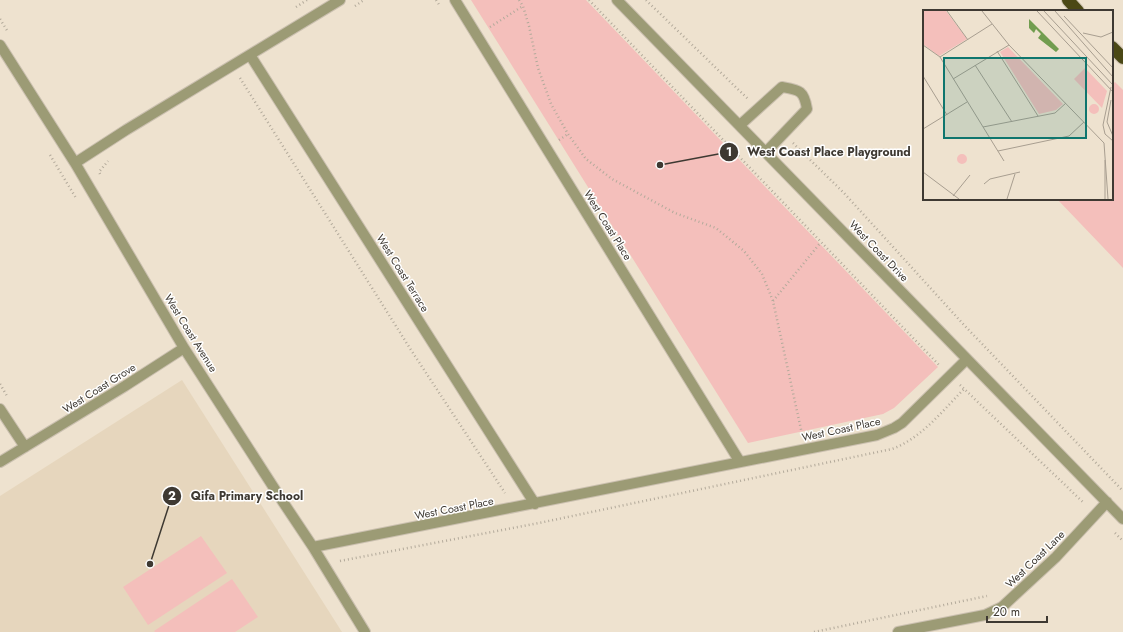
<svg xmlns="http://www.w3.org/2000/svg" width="1123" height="632" viewBox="0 0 1123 632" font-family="Jost,sans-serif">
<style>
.built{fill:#e6d6bd}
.green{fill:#f4bfbb}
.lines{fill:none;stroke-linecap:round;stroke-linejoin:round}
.minor-casing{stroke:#cbc0b0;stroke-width:12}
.highway-casing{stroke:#cbc0b0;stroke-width:14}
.path{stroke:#b3aa9b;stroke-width:2.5;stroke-dasharray:1 3;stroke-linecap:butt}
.minor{stroke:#9c9b75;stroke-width:10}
.highway{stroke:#4b4815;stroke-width:12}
.labels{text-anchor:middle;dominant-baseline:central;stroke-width:3;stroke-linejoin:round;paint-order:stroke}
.street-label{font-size:11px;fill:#3e3932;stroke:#fff}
.inset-road{fill:none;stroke:#a89e90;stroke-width:1}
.view{fill:#0f766e;fill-opacity:0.15;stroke:#0f766e;stroke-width:2}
.inset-edge{fill:none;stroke:#3e3932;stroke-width:2}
.leader{fill:none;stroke:#3e3932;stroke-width:1.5}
.callout-dot{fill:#3e3932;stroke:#fff;stroke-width:1.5}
.mark-label{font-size:12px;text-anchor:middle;font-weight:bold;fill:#fff}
.callout-label{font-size:12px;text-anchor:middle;font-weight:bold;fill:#3e3932;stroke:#fff;stroke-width:3;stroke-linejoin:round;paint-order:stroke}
</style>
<rect width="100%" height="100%" fill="#eee2cf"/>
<path class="built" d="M 182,380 L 342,632 L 0,632 L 0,496 Z"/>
<path class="green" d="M 471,0 L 586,0 L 938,367 L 894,408 L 883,414 L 748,443 Z
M 1115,82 L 1123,90 L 1123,268 L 1057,199 L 1112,199 L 1112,85 Z
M 201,536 L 227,573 L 148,625 L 123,587 Z
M 232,579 L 258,617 L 235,632 L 155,632 L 154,631 Z"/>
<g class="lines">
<defs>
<path id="minor" d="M 455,0 L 740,462
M 617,0 L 1123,519
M 0,45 L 75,163 L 184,348 L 283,502 L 313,547 L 365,632
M 250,55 L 535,504
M 740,125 L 782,87 C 799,90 804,90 807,109 L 766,152
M 75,163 L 126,130 L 340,0
M 0,409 L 25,447
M 0,462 L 125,386 L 184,348
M 313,547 L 877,435 L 894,428 L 902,423 L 967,359
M 898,632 L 985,615 L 1002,607 L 1056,557 L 1107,502"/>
<path id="highway" d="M 1068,0 L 1078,11
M 1112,47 L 1123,58"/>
</defs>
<use href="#minor" class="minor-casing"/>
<use href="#highway" class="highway-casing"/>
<path class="path" d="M 436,0 L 440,6
M 519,0 L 523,6 L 529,26 L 538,68 L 551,104 L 568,134 L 586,159 L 612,179 L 675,213 L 716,228 L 744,251 L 762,274 L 773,301 L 802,434
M 589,0 L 939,365
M 646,0 L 748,99
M 355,6 L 364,0
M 296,7 L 307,0
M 0,19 L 8,32
M 490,27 L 523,6
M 240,78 L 411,350 L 505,493
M 559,140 L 568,134
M 793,143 L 844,193 L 964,325 L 1123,491
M 50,155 L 76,198
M 100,174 L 99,172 L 108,161
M 773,301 L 821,242
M 0,384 L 7,396
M 960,385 L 1084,503
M 1115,533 L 1123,541
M 340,561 L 539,523 L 892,449 C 922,438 943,410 965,388
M 814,632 L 987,596"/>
<use href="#minor" class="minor"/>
<use href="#highway" class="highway"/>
</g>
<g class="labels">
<g class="street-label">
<text transform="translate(608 225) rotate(58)">West Coast Place</text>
<text transform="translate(879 251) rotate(46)">West Coast Drive</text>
<text transform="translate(403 273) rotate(58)">West Coast Terrace</text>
<text transform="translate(191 333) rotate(58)">West Coast Avenue</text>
<text transform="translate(99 388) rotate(-32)">West Coast Grove</text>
<text transform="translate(841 429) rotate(-12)">West Coast Place</text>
<text transform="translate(454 508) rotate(-11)">West Coast Place</text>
<text transform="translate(1035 559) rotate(-44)">West Coast Lane</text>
</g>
</g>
<g transform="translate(923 10)">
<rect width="190" height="190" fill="#eee2cf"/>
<path d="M 0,1 L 23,1 L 44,29 L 16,46 L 0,34 ZM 85,37 L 140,94 L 133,100 L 116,104 L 77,42 ZM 162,58 L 184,81 L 179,98 L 151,69 ZM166 99a5 5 0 1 1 10 0a5 5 0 1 1-10 0ZM34 149a5 5 0 1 1 10 0a5 5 0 1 1-10 0Z" fill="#f4bfbb"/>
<path d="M 106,9 L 136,39 L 133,42 L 115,28 L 118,24 L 113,19 L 111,23 L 106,18 Z" fill="#719d4f"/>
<path class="inset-road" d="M 24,1 L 45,30M 59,1 L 86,35 L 181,133 L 185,189M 114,1 L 190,82M 121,1 L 190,75M 132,1 L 190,67M 141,6 L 190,58M 160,23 L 178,27 L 190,22M 0,35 L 17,47 L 81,151M 74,41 L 115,106M 17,47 L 69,14M 52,55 L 89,112M 0,66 L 24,105M 30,69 L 86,35M 188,77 L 180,115 L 182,124 L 190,131M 188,90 L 184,112 L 190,126M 60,117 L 132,103 L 143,93M 0,119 L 44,92M 75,141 L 146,126 L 161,112M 182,150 L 182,189M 0,162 L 36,189M 61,174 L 67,169 L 97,162M 30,186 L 47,165M 84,189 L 92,164"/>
<path class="view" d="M 21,48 L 163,48 L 163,128 L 21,128 Z"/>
<rect width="190" height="190" class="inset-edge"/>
</g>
<path class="leader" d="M660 165L729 152M150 564L172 496"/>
<g class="callout-dot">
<circle cx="660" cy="165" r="4"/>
<circle cx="150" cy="564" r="4"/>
<circle cx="729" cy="152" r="10"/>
<circle cx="172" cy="496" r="10"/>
</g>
<g class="mark-label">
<text x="729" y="156">1</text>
<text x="172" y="500">2</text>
</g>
<g class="callout-label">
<text x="829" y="156">West Coast Place Playground</text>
<text x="247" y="500">Qifa Primary School</text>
</g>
<path d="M987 616v6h60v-6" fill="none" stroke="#3e3932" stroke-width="2"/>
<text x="993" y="616" font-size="12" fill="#3e3932" stroke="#ffffff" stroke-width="3" paint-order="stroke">20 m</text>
</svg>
